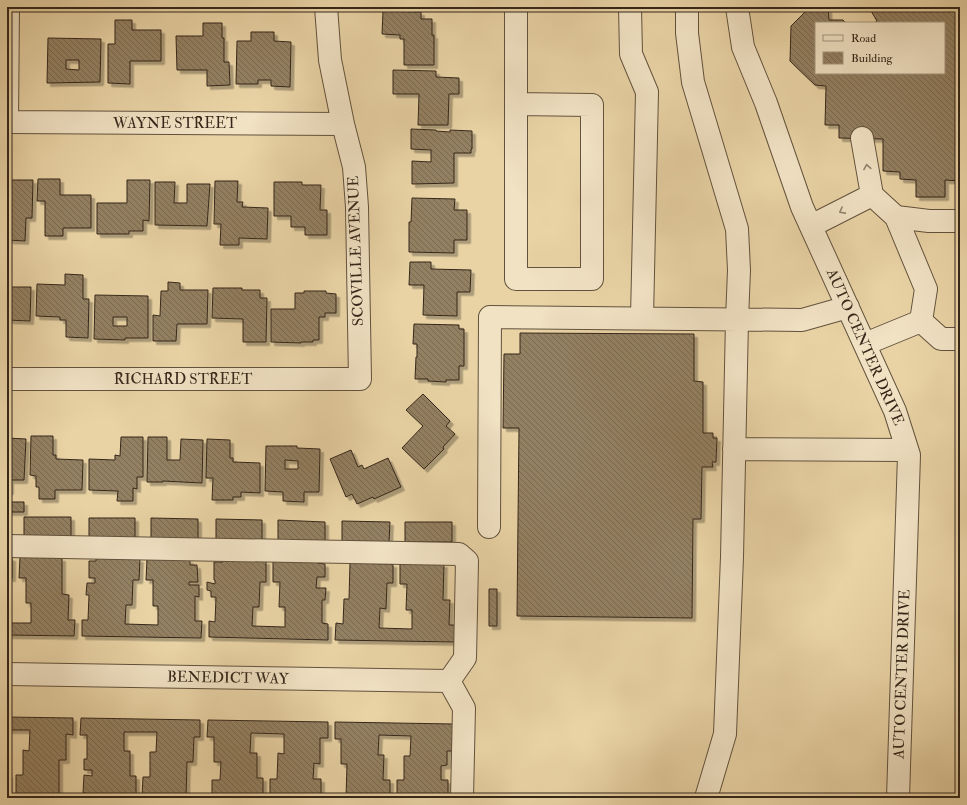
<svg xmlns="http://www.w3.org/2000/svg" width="967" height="805" viewBox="0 0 967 805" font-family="'IM FELL Double Pica',serif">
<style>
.building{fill:url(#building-back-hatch);stroke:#35271a;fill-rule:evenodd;filter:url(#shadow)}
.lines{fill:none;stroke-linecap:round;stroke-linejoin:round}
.minor-casing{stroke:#62523d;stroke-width:24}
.minor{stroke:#f1e2c4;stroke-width:22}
.oneway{stroke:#93846f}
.labels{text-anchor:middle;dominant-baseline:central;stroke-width:4;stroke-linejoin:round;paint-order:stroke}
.street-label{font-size:15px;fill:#35271a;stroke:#f1e2c4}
</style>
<defs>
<pattern id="building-back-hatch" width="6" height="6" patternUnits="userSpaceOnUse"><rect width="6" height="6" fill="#938062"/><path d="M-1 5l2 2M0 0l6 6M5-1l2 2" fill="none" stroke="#796950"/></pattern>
<filter id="shadow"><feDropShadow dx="3.5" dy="3.5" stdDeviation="0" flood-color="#0004"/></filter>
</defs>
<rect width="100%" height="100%" fill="#e9d3a5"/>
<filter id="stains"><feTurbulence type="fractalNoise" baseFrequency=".005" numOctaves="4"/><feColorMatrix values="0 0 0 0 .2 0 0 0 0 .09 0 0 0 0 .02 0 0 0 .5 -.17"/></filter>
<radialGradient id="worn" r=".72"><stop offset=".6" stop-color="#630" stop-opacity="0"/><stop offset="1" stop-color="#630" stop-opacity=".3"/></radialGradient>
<path class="building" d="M 810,7 L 828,7 L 829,20 L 843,20 L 846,23 L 816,23 L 816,73 L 944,73 L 944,23 L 874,23 L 877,21 L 871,11 L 877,7 L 960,7 L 960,181 L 945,180 L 945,197 L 916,197 L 916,180 L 900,179 L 900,172 L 883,171 L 883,139 L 839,138 L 839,125 L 825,125 L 826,86 L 815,85 L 790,61 L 791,26 Z
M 383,11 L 421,12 L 421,19 L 432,19 L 432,35 L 434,35 L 434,65 L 404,65 L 404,39 L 400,39 L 400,35 L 382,34 Z
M 115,20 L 132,20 L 132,30 L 161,30 L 161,61 L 130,61 L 130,84 L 108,83 L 108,44 L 115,44 Z
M 203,23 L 222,23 L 222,38 L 224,38 L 224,62 L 229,62 L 230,85 L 207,86 L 207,70 L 177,70 L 176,36 L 203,36 Z
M 251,32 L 274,32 L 274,41 L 291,42 L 290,87 L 271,86 L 271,80 L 258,80 L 258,84 L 236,84 L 237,41 L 251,41 Z
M 48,38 L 101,39 L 100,82 L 47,83 ZM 66,60 L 79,60 L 79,70 L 66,69 Z
M 393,70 L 436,71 L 436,77 L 459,78 L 459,94 L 449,94 L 448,125 L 418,125 L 419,94 L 393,94 Z
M 411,129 L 436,130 L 436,131 L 450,132 L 450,130 L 472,131 L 472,149 L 471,149 L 471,153 L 454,153 L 454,183 L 412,184 L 412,161 L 431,162 L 431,150 L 411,149 Z
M 38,179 L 60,179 L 60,195 L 91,195 L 91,228 L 63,228 L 63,236 L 45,236 L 45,201 L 37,201 Z
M 9,180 L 33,180 L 32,218 L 26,218 L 25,241 L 8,240 L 7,197 L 9,197 Z
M 127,180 L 150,180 L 149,221 L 143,220 L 143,231 L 129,231 L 129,234 L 97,234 L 97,203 L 127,203 Z
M 215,181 L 238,181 L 237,202 L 243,202 L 242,207 L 268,208 L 267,239 L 239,238 L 239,245 L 220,245 L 221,224 L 214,224 Z
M 155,182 L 175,182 L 174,203 L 187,203 L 187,184 L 210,184 L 207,226 L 155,225 Z
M 274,182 L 302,182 L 302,185 L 321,185 L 320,210 L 327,210 L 327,235 L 305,235 L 305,227 L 291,227 L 291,216 L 274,216 Z
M 412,198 L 455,199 L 454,210 L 467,210 L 467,240 L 454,240 L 454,253 L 409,252 L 409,222 L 411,222 Z
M 410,262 L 431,262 L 431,269 L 471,270 L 470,292 L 457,292 L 457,316 L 423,315 L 424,285 L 409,285 Z
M 65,274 L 83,275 L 83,299 L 89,299 L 88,338 L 66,337 L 66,320 L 60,320 L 60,317 L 36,316 L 37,284 L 65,285 Z
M 168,282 L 180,283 L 180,290 L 208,290 L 207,324 L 177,324 L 176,341 L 153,341 L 153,315 L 160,316 L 161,291 L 168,291 Z
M 7,287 L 31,287 L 30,321 L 7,320 Z
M 213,288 L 242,288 L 242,290 L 260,290 L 260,298 L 267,298 L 266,342 L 243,342 L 243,319 L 212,318 Z
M 304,291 L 326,291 L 326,293 L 336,294 L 336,313 L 325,313 L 325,317 L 319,317 L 319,340 L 313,340 L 313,342 L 301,342 L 301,343 L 271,342 L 271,309 L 295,309 L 295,293 L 304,293 Z
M 95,295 L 148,296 L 148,338 L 125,338 L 125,340 L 94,339 ZM 113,317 L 127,317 L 127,326 L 113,326 Z
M 414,324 L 459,325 L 459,329 L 464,329 L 464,366 L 459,366 L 459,380 L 446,380 L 446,382 L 428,381 L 428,379 L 415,379 L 416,357 L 417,357 L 417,344 L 413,344 Z
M 520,333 L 694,334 L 694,381 L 703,382 L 703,433 L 713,433 L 713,438 L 717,438 L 716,462 L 712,462 L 713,467 L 702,467 L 701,519 L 693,519 L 692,618 L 517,616 L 519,428 L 503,428 L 504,354 L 520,354 Z
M 423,394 L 450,421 L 446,426 L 455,434 L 443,447 L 444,449 L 424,469 L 402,448 L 423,426 L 406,410 Z
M 31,436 L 53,436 L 53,455 L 56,455 L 56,459 L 83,460 L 82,490 L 55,490 L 55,499 L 39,499 L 39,487 L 36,487 L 36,476 L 30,475 Z
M 121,437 L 143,437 L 143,477 L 137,477 L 137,489 L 133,488 L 133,501 L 117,501 L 118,491 L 89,490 L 89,459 L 115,460 L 115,455 L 120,456 Z
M 148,437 L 167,437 L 167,460 L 180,460 L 181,439 L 203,440 L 202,483 L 163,481 L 163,482 L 147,482 Z
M 7,438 L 26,439 L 24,480 L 10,480 L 10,491 L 7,491 Z
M 207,439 L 230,440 L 230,458 L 233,458 L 233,462 L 260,463 L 260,493 L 241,492 L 241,497 L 233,497 L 233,500 L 212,500 L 213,478 L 206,478 Z
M 266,446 L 297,446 L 297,448 L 320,449 L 319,492 L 304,492 L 304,502 L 283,501 L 283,492 L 265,491 ZM 285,460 L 298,461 L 298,469 L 285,469 Z
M 351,450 L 358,467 L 362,465 L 364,469 L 388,458 L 401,487 L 374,499 L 373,497 L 357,504 L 352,494 L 346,497 L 330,459 Z
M 7,502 L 24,502 L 24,512 L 7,512 Z
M 24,517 L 71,517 L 71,537 L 24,537 Z
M 89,518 L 135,518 L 135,538 L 89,538 Z
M 151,518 L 198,519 L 198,539 L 151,539 Z
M 216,519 L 262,520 L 262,540 L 216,539 Z
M 278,520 L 325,522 L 325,542 L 278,540 Z
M 342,521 L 390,522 L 389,542 L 342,541 Z
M 405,522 L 452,522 L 452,542 L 405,542 Z
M 7,557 L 12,558 L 12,578 L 7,578 Z
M 20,557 L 62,558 L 62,594 L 69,595 L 68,620 L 75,620 L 74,636 L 7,635 L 7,623 L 31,623 L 31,603 L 26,603 L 26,578 L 19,578 Z
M 96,558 L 140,559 L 139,580 L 133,580 L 132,605 L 126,605 L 125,624 L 158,625 L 158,606 L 153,606 L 153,580 L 146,580 L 147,559 L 190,560 L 190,565 L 197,565 L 198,582 L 189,582 L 189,585 L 199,585 L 199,597 L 195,596 L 195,621 L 202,621 L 201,638 L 82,636 L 82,620 L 88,620 L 89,595 L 86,595 L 87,583 L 95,583 L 95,578 L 89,578 L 89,561 L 96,561 Z
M 223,560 L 266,561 L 266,582 L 260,582 L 259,607 L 253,607 L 252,626 L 285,627 L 285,607 L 279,607 L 280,582 L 273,582 L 273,561 L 317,562 L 317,563 L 325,564 L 325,577 L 317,577 L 316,588 L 326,588 L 325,600 L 322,600 L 322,623 L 328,624 L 328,640 L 209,637 L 209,621 L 215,622 L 216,597 L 211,597 L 211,591 L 207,590 L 207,582 L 215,584 L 215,580 L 214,580 L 214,562 L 223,562 Z
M 350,563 L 393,564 L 393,583 L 387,583 L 386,609 L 380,608 L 379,628 L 412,629 L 412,610 L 406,610 L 407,584 L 400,584 L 400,564 L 444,564 L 443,600 L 450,600 L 449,625 L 456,625 L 456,642 L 335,640 L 336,623 L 343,624 L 344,599 L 349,599 Z
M 489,589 L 497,589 L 497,626 L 489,626 Z
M 7,717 L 73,718 L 73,735 L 66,734 L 66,760 L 59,760 L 59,796 L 16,795 L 16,775 L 23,775 L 23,750 L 29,751 L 30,730 L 7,730 Z
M 81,718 L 200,720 L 200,737 L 194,737 L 193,762 L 187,762 L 186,798 L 142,797 L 143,777 L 150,777 L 150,752 L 156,752 L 157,732 L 124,732 L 124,751 L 130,751 L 130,776 L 136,776 L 136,797 L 92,796 L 93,794 L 83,793 L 84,775 L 92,776 L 92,770 L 84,770 L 84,759 L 87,759 L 87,735 L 80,735 Z
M 208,720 L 328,722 L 328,738 L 320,738 L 320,764 L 314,763 L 313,779 L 321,779 L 321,797 L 270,798 L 270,779 L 277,779 L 278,753 L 284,754 L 284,734 L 251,733 L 250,753 L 257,753 L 257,778 L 263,778 L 263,798 L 219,798 L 219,796 L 212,795 L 212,780 L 220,780 L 221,762 L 214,762 L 214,737 L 207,737 Z
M 335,722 L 454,724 L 454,751 L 447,751 L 447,765 L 441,766 L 441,780 L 448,780 L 448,798 L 397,798 L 397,780 L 404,780 L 404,756 L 410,756 L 411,736 L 379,735 L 378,755 L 384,755 L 383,780 L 390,780 L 390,798 L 346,798 L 347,764 L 341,764 L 341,739 L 335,739 Z
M 7,774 L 9,774 L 9,795 L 7,795 Z"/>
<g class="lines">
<defs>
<path id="minor" d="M 630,7 L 631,54 L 647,92 L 642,318
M 687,7 L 687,33 L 693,82 L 737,229 L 739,270 L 737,320 L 732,557 L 725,734 L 706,798
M 737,7 L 743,47 L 766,103 L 802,207 L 895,411 L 909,455 L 898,798
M 516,104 L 592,105 L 592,279 L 516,279 L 516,7
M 7,122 L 343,124
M 7,122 L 8,7
M 862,138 L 872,195 L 896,217
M 811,226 L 872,195
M 921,321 L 941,339 L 960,339
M 865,344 L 921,321 L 926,289 L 896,217 L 929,221 L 960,221
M 7,379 L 360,379 L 357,207 L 354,167 L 343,124 L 330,60 L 326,7
M 734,449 L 907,450
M 489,527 L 490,317 L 802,320 L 848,307
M 7,546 L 459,554 L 467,561 L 465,658 L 449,681
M 7,674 L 449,681
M 449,681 L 464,708 L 462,798"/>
</defs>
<use href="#minor" class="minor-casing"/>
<use href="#minor" class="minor"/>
</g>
<defs><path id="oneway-chevron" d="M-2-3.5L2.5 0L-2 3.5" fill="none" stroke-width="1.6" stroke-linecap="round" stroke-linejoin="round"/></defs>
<g class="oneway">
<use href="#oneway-chevron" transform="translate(867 167) rotate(-100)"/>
<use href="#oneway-chevron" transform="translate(842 211) rotate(152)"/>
</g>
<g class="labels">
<g class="street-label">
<text x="175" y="123">WAYNE STREET</text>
<text transform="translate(356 251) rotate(-92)">SCOVILLE AVENUE</text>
<text transform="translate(865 347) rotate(66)">AUTO CENTER DRIVE</text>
<text x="183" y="379">RICHARD STREET</text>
<text transform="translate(902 674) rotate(-88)">AUTO CENTER DRIVE</text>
<text transform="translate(228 678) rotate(1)">BENEDICT WAY</text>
</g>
</g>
<rect width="967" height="805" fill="none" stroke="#e9d3a5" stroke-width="24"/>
<rect x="8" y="8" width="951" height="789" fill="none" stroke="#35271a" stroke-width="2"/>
<rect x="12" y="12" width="943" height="781" fill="none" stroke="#35271a"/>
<rect x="815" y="22" width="130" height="52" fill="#f1e2c4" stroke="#a69780"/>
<rect x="823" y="35" width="20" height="6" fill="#f1e2c4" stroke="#a69780"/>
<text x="851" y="42" font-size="12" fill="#35271a">Road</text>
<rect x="823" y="52" width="20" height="12" fill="url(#building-back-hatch)" stroke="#a69780"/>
<text x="851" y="62" font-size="12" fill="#35271a">Building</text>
<rect width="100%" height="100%" filter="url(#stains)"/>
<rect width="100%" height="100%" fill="url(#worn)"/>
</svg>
